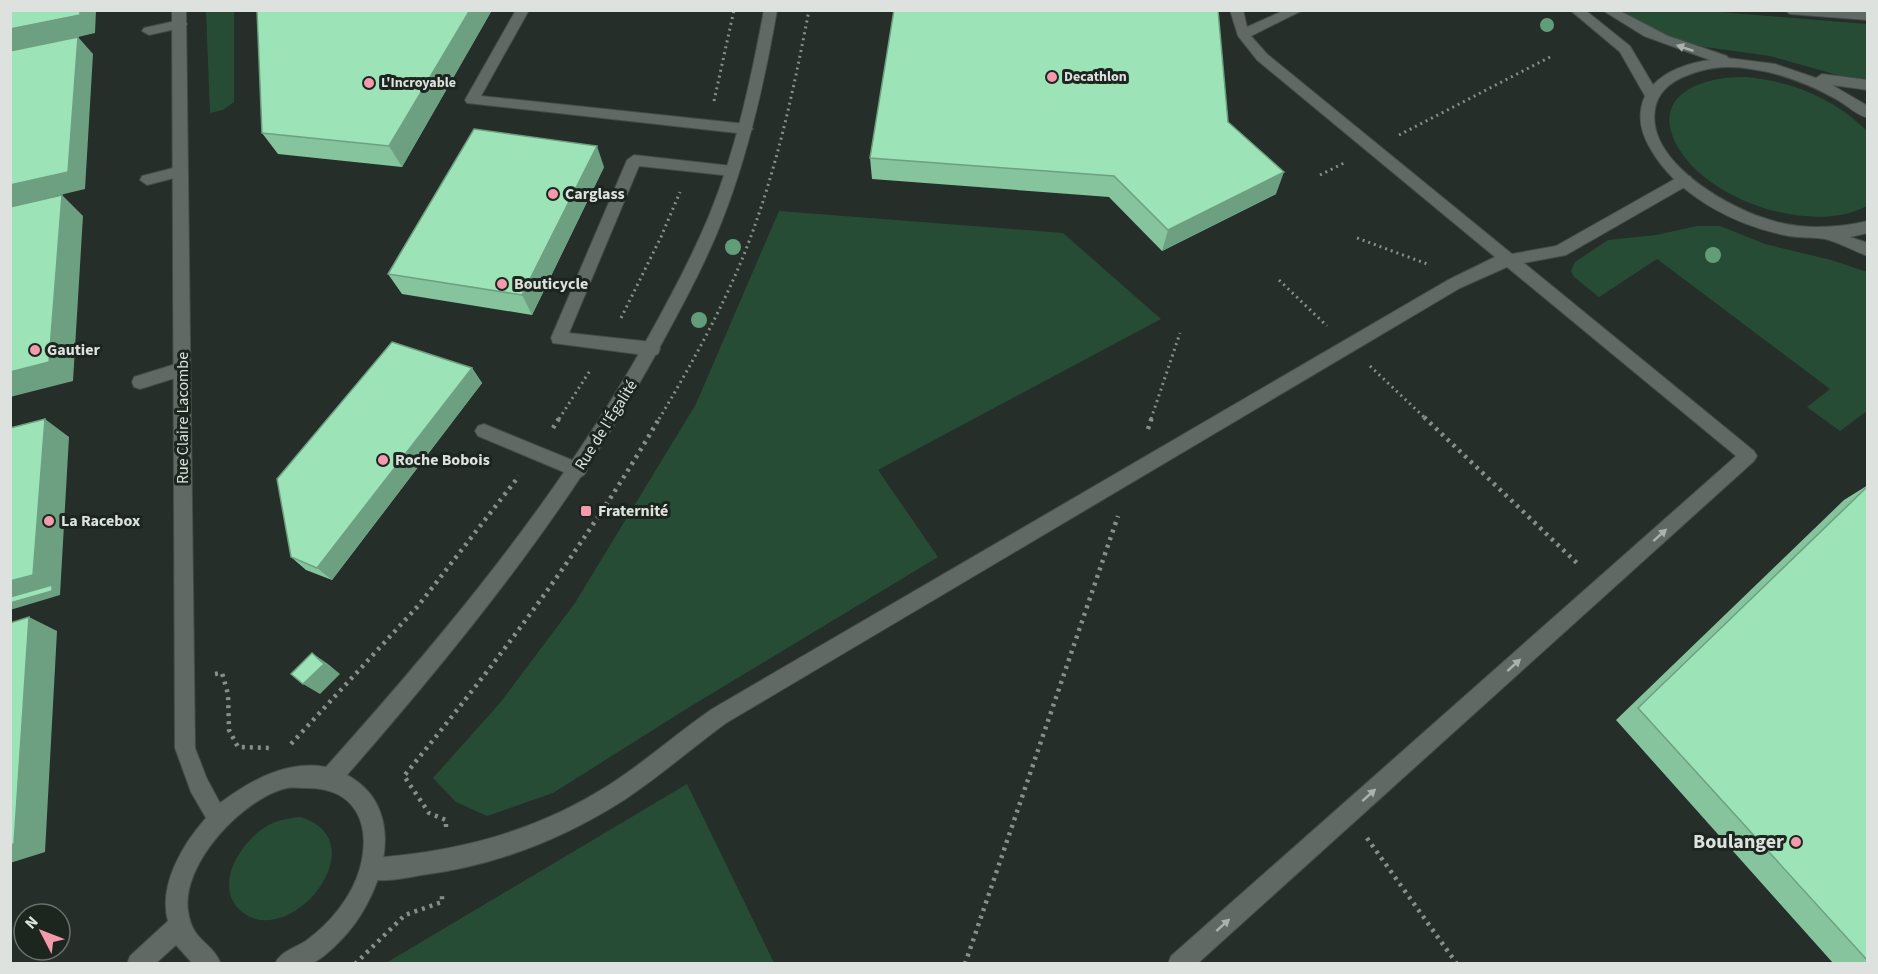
<svg xmlns="http://www.w3.org/2000/svg" width="1878" height="974" viewBox="0 0 1878 974" font-family="'Source Sans 3',sans-serif">
<style>
.green{fill:#264c36}
.lines{fill:none;stroke-linecap:round;stroke-linejoin:round}
.lane-casing{stroke:#454b47;stroke-width:2}
.street-casing{stroke:#454b47;stroke-width:2}
.path-far1{stroke:#888e8a;stroke-width:3;stroke-dasharray:2 4;stroke-linecap:butt}
.path{stroke:#888e8a;stroke-width:4.5;stroke-dasharray:3 5;stroke-linecap:butt}
.lane{fill:#606963;fill-rule:evenodd}
.street{fill:#606963;fill-rule:evenodd}
.tree{fill:#629d7a}
.wall{fill:#86c49e}
.shaded-wall{fill:#6da081}
.building{fill:#9ce4b8;stroke:#6da081;stroke-width:1.5}
.oneway{fill:#abb2ad}
.poi-dot{fill:#f39aac;stroke:#1d251f;stroke-width:2}
.labels{text-anchor:middle;dominant-baseline:central;stroke-width:6;stroke-linejoin:round;paint-order:stroke}
.far-poi-label{font-size:14px;font-weight:bold;fill:#dde2df;stroke:#1d251f;text-anchor:start}
.poi-label{font-size:16px;font-weight:bold;fill:#dde2df;stroke:#1d251f;text-anchor:start}
.street-label{font-size:16px;fill:#dde2df;stroke:#1d251f}
.near-poi-label{font-size:20px;font-weight:bold;fill:#dde2df;stroke:#1d251f;text-anchor:end}
</style>
<rect width="100%" height="100%" fill="#262e29"/>
<path class="green" d="M 206,11 L 234,11 L 234,102 L 223,110 L 210,113 Z
M 1618,11 L 1707,11 L 1867,24 L 1867,79 L 1841,76 L 1770,56 L 1705,47 L 1680,41 Z
M 1746,77 C 1790,81 1831,97 1864,128 L 1868,132 L 1867,206 C 1813,235 1711,202 1679,149 C 1647,95 1702,76 1746,77 Z
M 779,211 L 1063,233 L 1161,319 L 878,470 L 938,557 L 691,706 L 553,793 L 487,816 L 456,802 L 433,778 L 500,703 L 575,603 L 696,404 Z
M 1697,226 L 1720,226 L 1765,244 L 1831,260 L 1867,272 L 1867,411 L 1840,431 L 1807,407 L 1830,389 L 1657,259 L 1599,297 L 1574,277 L 1571,271 L 1575,262 L 1608,240 L 1656,235 Z
M 687,784 L 774,963 L 386,963 Z
M 300,817 C 379,840 292,951 242,912 C 210,886 244,835 273,823 C 282,819 291,818 300,817 Z"/>
<g class="lines">
<defs>
<path id="lane" d="M 516,10 L 529,10 L 481,96 L 746,124 L 753,129 L 746,134 L 467,103 L 465,100 Z
M 1230,10 L 1243,10 L 1247,27 L 1285,10 L 1303,10 L 1251,36 L 1267,54 L 1512,254 L 1556,246 L 1680,176 L 1690,176 L 1692,180 L 1690,184 L 1566,255 L 1524,263 L 1754,451 L 1757,456 L 1754,461 L 1197,964 L 1168,964 L 1171,956 L 1736,456 L 1507,267 L 1460,288 L 726,723 C 692,748 660,776 624,800 C 563,839 494,866 422,875 C 404,878 380,884 363,877 L 360,869 L 363,861 L 371,858 C 457,852 535,832 609,785 C 645,762 677,733 712,709 L 1448,280 L 1495,257 L 1257,60 L 1238,36 Z
M 180,20 L 185,21 L 187,24 L 185,27 L 149,35 L 142,31 L 144,28 Z
M 634,155 L 732,166 L 739,171 L 732,176 L 639,166 L 569,333 L 652,342 L 658,344 L 660,349 L 658,354 L 652,356 L 553,343 L 551,338 L 627,160 Z
M 181,166 L 186,167 L 188,171 L 186,175 L 147,185 L 140,180 L 142,176 Z
M 182,362 L 188,364 L 190,369 L 188,374 L 140,389 L 134,387 L 132,382 L 134,377 Z
M 484,424 L 584,465 L 587,470 L 584,475 L 578,478 L 478,436 L 475,431 L 478,426 Z"/>
<path id="street" d="M 172,10 L 186,10 L 195,748 L 207,779 L 220,803 C 251,780 287,760 326,767 C 445,634 559,497 646,341 C 669,300 691,259 709,216 C 736,150 751,80 764,10 L 777,10 C 765,79 750,147 725,213 C 708,258 685,301 662,343 C 576,501 465,640 347,775 C 414,811 380,903 338,943 C 331,950 321,960 312,963 C 302,966 286,964 275,964 C 280,951 296,948 307,940 C 330,923 352,897 360,868 C 372,823 355,787 305,788 C 299,788 292,787 287,788 C 243,798 181,864 188,911 C 192,942 212,941 221,964 L 193,964 L 176,945 L 155,964 L 127,964 L 130,956 L 168,921 C 158,885 183,844 206,818 L 191,792 L 175,748 Z
M 1570,10 L 1585,10 L 1630,46 L 1653,85 C 1667,70 1689,63 1710,60 L 1644,36 L 1602,10 L 1618,10 L 1668,36 L 1727,56 L 1728,58 L 1775,64 L 1816,78 L 1822,74 L 1868,80 L 1868,90 L 1832,85 L 1868,106 L 1868,118 C 1856,115 1847,105 1836,99 C 1809,84 1781,73 1751,69 C 1729,65 1708,67 1688,75 C 1672,81 1658,91 1655,109 C 1646,160 1724,205 1764,218 C 1798,230 1833,229 1868,221 L 1868,233 L 1850,237 L 1868,243 L 1868,256 C 1853,251 1839,242 1825,239 C 1814,237 1801,238 1789,236 C 1736,226 1677,196 1650,148 C 1640,131 1637,114 1645,96 L 1620,52 Z
M 1784,10 L 1868,12 L 1868,20 L 1790,14 Z"/>
</defs>
<use href="#lane" class="lane-casing"/>
<use href="#street" class="street-casing"/>
<path class="path-far1" d="M 714,101 L 734,10
M 1399,135 L 1552,56
M 1320,175 L 1346,162
M 1357,238 L 1430,265
M 1279,280 L 1327,326
M 621,318 L 661,237 L 680,192
M 1370,366 L 1426,419
M 559,419 L 591,369
M 659,419 C 690,367 720,313 743,257 C 775,177 793,94 809,10
M 1151,419 L 1180,333"/>
<path class="path" d="M 1424,417 L 1579,565
M 553,428 L 560,417
M 1148,429 L 1152,417
M 215,674 L 222,673 L 228,694 L 229,730 L 238,747 L 272,748
M 291,744 L 418,606 L 519,476
M 446,827 L 446,820 L 429,813 L 404,776 C 497,662 586,545 660,417
M 1367,838 L 1457,964
M 355,964 L 405,915 L 442,902 L 442,894
M 965,964 L 1118,516"/>
<use href="#lane" class="lane"/>
<use href="#street" class="street"/>
</g>
<g class="tree">
<circle cx="1547" cy="25" r="7"/>
<circle cx="733" cy="247" r="8"/>
<circle cx="1713" cy="255" r="8"/>
<circle cx="699" cy="320" r="8"/>
</g>
<path class="wall" d="M 492,10 L 402,167 L 278,154 L 262,133 Z
M 1228,122 L 1276,194 L 1162,251 L 1109,197 L 872,179 L 870,158 Z
M 604,167 L 532,315 L 402,294 L 388,274 Z
M 472,368 L 482,383 L 332,580 L 306,570 L 291,557 Z
M 1868,485 L 1868,963 L 1833,963 L 1616,720 L 1844,500 Z"/>
<path class="shaded-wall" d="M 80,10 L 96,10 L 95,33 L 78,37 L 93,54 L 85,189 L 10,207 L 10,29 Z
M 470,10 L 492,10 L 402,167 L 389,146 Z
M 597,146 L 604,167 L 532,315 L 522,295 Z
M 1284,172 L 1276,194 L 1162,251 L 1168,230 Z
M 62,195 L 83,216 L 73,381 L 10,397 L 10,372 Z
M 472,368 L 482,383 L 332,580 L 317,568 Z
M 45,419 L 69,437 L 60,595 L 10,610 L 10,581 Z
M 29,617 L 57,631 L 45,852 L 10,863 L 10,845 Z
M 312,653 L 328,664 L 340,674 L 320,694 L 303,684 Z"/>
<path class="building" d="M 10,10 L 80,10 L 80,15 L 10,29 Z
M 257,10 L 470,10 L 389,146 L 262,133 Z
M 894,10 L 1218,10 L 1228,122 L 1284,172 L 1168,230 L 1114,176 L 870,158 Z
M 78,37 L 68,172 L 10,185 L 10,51 Z
M 474,129 L 597,146 L 522,295 L 388,274 Z
M 62,195 L 49,362 L 10,372 L 10,207 Z
M 392,342 L 472,368 L 317,568 L 291,557 L 277,479 Z
M 45,419 L 33,575 L 10,581 L 10,428 Z
M 1868,486 L 1868,961 L 1638,708 Z
M 52,585 L 52,591 L 10,603 L 10,597 Z
M 29,617 L 14,844 L 10,845 L 10,623 Z
M 312,653 L 324,664 L 303,684 L 291,674 Z"/>
<defs><path id="oneway-solid" d="M-6-.8H1V-3.2L6.5 0L1 3.2V.8H-6Z" transform="scale(1.5)"/></defs>
<g class="oneway">
<use href="#oneway-solid" transform="translate(1685 48) rotate(-161)"/>
<use href="#oneway-solid" transform="translate(1660 535) rotate(-42)"/>
<use href="#oneway-solid" transform="translate(1514 665) rotate(-42)"/>
<use href="#oneway-solid" transform="translate(1369 795) rotate(-42)"/>
<use href="#oneway-solid" transform="translate(1223 925) rotate(-42)"/>
</g>
<g class="poi-dot">
<circle cx="1052" cy="77" r="6"/>
<circle cx="369" cy="83" r="6"/>
<circle cx="553" cy="194" r="6"/>
<circle cx="502" cy="284" r="6"/>
<circle cx="35" cy="350" r="6"/>
<circle cx="383" cy="460" r="6"/>
<rect x="580" y="505" width="12" height="12" rx="3"/>
<circle cx="49" cy="521" r="6"/>
<circle cx="1796" cy="842" r="6"/>
</g>
<g class="labels">
<g class="far-poi-label">
<text x="1064" y="77">Decathlon</text>
<text x="381" y="83">L'Incroyable</text>
</g>
<g class="poi-label">
<text x="565" y="194">Carglass</text>
<text x="514" y="284">Bouticycle</text>
<text x="47" y="350">Gautier</text>
<text x="395" y="460">Roche Bobois</text>
<text x="598" y="511">Fraternité</text>
<text x="61" y="521">La Racebox</text>
</g>
<g class="street-label">
<text transform="translate(183 418) rotate(-90)">Rue Claire Lacombe</text>
<text transform="translate(606 425) rotate(-58)">Rue de l'Égalité</text>
</g>
<g class="near-poi-label">
<text x="1784" y="842">Boulanger</text>
</g>
</g>
<rect width="1878" height="974" fill="none" stroke="#dde2df" stroke-width="24"/>
<g transform="translate(42 932) rotate(312)"><circle r="28" fill="#1d251f" stroke="#6a716c" stroke-width="1.5"/>
<path d="M0-4.5L10 22L0 15L-10 22Z" fill="#f39aac"/>
<text y="-9" font-size="16" font-weight="bold" text-anchor="middle" fill="#dde2df">N</text>
</g>
</svg>
